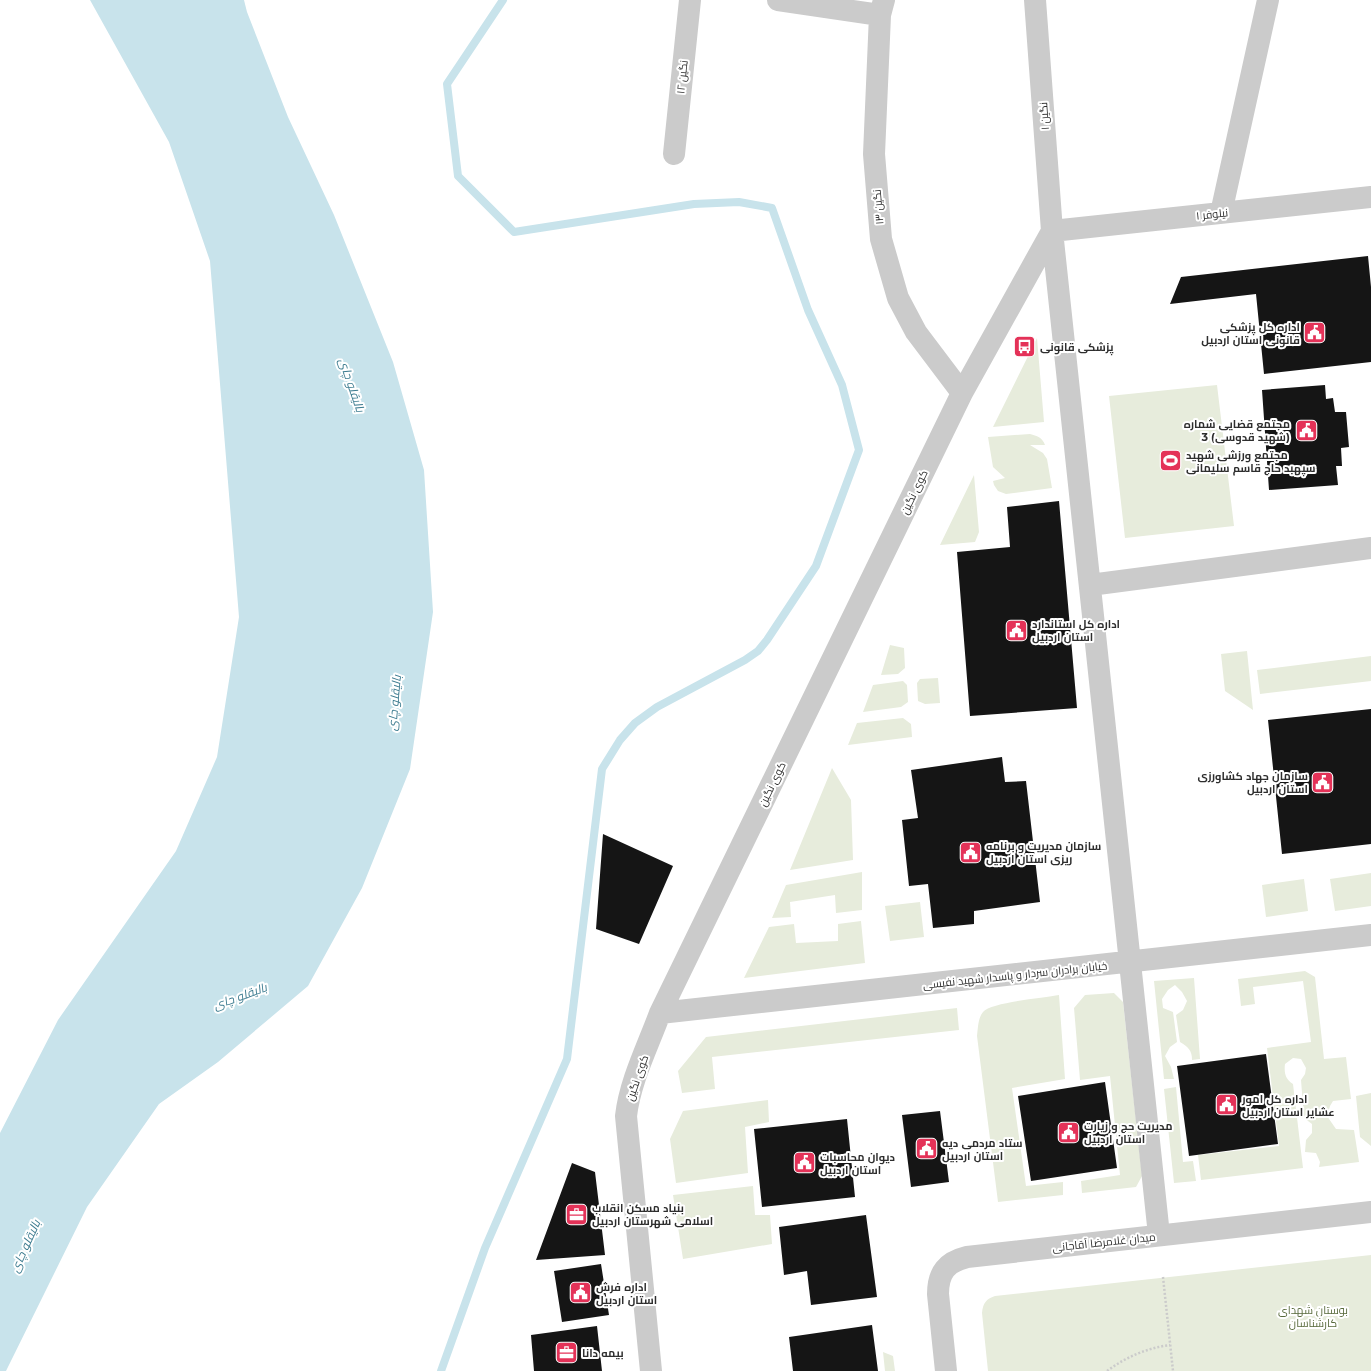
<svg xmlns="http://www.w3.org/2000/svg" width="1371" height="1371" viewBox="0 0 1371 1371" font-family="Montserrat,Cairo,sans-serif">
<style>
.green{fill:#e7ecdc}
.water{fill:#c8e3eb}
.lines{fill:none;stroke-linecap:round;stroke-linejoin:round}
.stream{stroke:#c8e3eb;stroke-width:8}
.building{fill:#151515}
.path{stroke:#cbcbcb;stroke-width:2.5;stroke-dasharray:2 2;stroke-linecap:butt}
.minor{stroke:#cbcbcb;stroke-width:22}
.labels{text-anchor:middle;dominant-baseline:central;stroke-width:4;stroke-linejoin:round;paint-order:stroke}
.street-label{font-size:11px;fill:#2e2e2e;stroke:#fff}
.poi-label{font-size:11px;font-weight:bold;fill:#2e2e2e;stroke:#fff;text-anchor:start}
.park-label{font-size:11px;fill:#586a3c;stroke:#fff}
.water-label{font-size:12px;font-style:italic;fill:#3d7c90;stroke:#fff}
</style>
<rect width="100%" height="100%" fill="#fff"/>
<path class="green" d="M 1037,338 L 1044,422 L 993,427 Z
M 1217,385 L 1234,526 L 1125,538 L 1109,396 Z
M 1030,434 C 1037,436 1042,437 1045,445 L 1030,445 L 1043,453 L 1047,459 L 1052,488 L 1006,494 L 998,491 L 994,485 L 993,481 L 1005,478 L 993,467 L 988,437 Z
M 974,475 L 979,532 L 975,542 L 940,545 Z
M 890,645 L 904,648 L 905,668 L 898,674 L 881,675 Z
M 1247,651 L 1253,710 L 1225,691 L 1221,654 Z
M 1371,656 L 1371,681 L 1260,694 L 1257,670 Z
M 938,678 L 940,703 L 925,704 L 918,701 L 917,683 L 920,679 Z
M 903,681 L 907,685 L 908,702 L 901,707 L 863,712 L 873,685 Z
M 903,718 L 911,724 L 912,737 L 848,745 L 857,723 Z
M 832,768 L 851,800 L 853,860 L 790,870 Z
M 862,872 L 862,910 L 836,913 L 835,895 L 790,902 L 791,917 L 772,918 L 786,885 Z
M 1371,873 L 1371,906 L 1335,911 L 1330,879 Z
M 1304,879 L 1308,911 L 1266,917 L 1262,885 Z
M 920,902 L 924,937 L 890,941 L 885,906 Z
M 861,921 L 865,963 L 744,978 L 769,927 L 794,924 L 796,943 L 838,941 L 838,924 Z
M 1305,971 L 1315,977 L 1324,1059 L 1346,1057 L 1351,1099 L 1333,1101 L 1330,1106 L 1327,1116 L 1336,1129 L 1354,1130 L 1359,1162 L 1319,1167 L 1320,1162 L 1316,1153 L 1305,1152 L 1306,1140 L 1312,1133 L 1312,1124 L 1304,1118 L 1301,1080 L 1305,1074 L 1306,1068 L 1301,1059 L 1293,1058 L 1285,1064 C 1284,1072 1285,1079 1293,1084 L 1303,1168 L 1201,1180 L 1198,1155 L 1279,1146 L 1267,1048 L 1311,1042 L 1303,981 L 1253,987 L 1255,1004 L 1241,1006 L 1238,979 Z
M 1194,978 L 1200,1059 L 1192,1060 C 1192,1050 1188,1047 1180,1042 L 1176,1015 L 1183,1010 L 1187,1001 L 1182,992 L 1175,985 L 1168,990 L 1162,999 L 1163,1008 L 1173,1012 L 1177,1042 L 1170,1047 L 1165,1056 L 1171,1067 L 1174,1079 L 1164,1079 L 1154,981 Z
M 1114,993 L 1123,1002 L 1142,1176 L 1136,1187 L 1082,1193 L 1081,1181 L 1120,1175 L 1110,1076 L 1080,1080 L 1074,1008 L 1085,995 Z
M 1059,995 L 1065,1079 L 1012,1088 L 1026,1186 L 1063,1182 L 1063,1195 L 998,1202 L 977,1036 C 978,1028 978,1018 983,1012 C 991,1002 1044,998 1059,995 Z
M 957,1008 L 959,1030 L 712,1057 L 715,1089 L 682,1093 L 678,1071 L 706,1037 Z
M 1176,1087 L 1183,1162 L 1193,1161 L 1196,1181 L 1174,1183 L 1164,1089 Z
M 1371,1093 L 1371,1146 L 1360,1137 L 1356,1096 Z
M 768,1100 L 769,1122 L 745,1127 L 748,1173 L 676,1183 L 670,1139 L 683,1111 Z
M 753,1186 L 755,1215 L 770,1215 L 772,1244 L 683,1259 L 673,1195 Z
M 1371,1255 L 1371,1371 L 988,1371 L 982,1313 C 983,1303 986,1299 995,1296 Z
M 883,1352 L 893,1356 L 895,1371 L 885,1371 Z"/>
<path class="water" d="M 90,0 L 244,0 L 247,12 L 288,117 L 334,215 L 393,362 L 424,470 L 433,612 L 410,769 L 362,888 L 308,986 L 218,1062 L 159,1104 L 87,1207 L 6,1371 L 0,1371 L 0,1133 L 58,1020 L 176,851 L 217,757 L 239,617 L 210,261 L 169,142 Z"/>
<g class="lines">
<path class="stream" d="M 441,1371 L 485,1248 L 567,1059 L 602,769 L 620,740 L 635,723 L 657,707 L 745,660 L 758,651 L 767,640 L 816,566 L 859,450 L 842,385 L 808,310 L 772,208 L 739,202 L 694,204 L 514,232 L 458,176 L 447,84 L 503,0"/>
</g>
<path class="building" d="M 1368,256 L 1371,287 L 1371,362 L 1264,374 L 1256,294 L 1170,304 L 1181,277 Z
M 1325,385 L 1326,399 L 1333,398 L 1335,412 L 1346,412 L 1349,447 L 1341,448 L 1342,466 L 1336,466 L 1338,485 L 1269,490 L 1262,390 Z
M 1059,501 L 1077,708 L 970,716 L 957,552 L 1010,547 L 1007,507 Z
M 1371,709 L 1371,844 L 1282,854 L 1268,720 Z
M 1002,757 L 1005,782 L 1026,781 L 1040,902 L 974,911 L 974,924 L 933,928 L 928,884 L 909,886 L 902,820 L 918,818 L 911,770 Z
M 603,834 L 673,866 L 639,944 L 596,929 Z
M 1266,1054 L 1278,1144 L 1189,1156 L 1177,1066 Z
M 1105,1082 L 1117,1168 L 1031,1181 L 1018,1096 Z
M 940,1111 L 949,1182 L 911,1187 L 902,1115 Z
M 847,1119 L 855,1197 L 762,1207 L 754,1129 Z
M 572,1163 L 595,1172 L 605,1255 L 536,1260 Z
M 866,1215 L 877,1297 L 811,1305 L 807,1271 L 784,1275 L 779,1227 Z
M 601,1264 L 609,1315 L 562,1322 L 554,1271 Z
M 872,1325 L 878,1371 L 793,1371 L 789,1337 Z
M 597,1326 L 602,1371 L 534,1371 L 531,1335 Z"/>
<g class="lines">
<path class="path" d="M 1163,1277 L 1173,1371
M 1107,1371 C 1126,1357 1147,1348 1170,1345"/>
<path class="minor" d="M 778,0 L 880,15
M 884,0 L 880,15 L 874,154 L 881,239 L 898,298 L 916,332 L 962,393
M 1035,0 L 1052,231 L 1159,1235
M 674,154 L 690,0
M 1221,213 L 1268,0
M 1052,231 L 1371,197
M 1090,585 L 1371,548
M 660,1013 L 1371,935
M 651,1371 L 626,1116 C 630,1081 648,1046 660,1013 L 962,393 L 1052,231
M 946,1371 L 938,1294 C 938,1272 947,1262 967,1257 L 1371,1212"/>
</g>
<defs>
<symbol id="civic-square" viewBox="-11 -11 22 22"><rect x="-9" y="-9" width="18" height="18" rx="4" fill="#e43258" stroke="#fff"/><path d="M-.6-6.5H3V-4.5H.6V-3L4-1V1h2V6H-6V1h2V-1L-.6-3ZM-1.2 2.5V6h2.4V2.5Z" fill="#fff"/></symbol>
<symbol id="bus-square" viewBox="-11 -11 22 22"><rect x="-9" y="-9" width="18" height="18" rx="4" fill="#e43258" stroke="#fff"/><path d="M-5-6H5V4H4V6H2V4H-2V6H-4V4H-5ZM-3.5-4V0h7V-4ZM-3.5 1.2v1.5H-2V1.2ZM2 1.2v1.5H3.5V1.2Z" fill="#fff"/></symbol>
<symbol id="stadium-square" viewBox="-11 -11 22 22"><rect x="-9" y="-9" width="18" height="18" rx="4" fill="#e43258" stroke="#fff"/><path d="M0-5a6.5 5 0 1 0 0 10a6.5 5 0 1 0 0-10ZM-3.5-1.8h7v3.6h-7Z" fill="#fff"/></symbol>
<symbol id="office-square" viewBox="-11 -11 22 22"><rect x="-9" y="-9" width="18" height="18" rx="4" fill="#e43258" stroke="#fff"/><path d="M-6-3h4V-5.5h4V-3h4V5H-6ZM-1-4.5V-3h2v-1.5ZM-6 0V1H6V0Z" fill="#fff"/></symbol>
</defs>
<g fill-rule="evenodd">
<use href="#civic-square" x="1302" y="320" width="25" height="25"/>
<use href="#bus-square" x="1012" y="334" width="25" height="25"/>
<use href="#civic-square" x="1294" y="418" width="25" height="25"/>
<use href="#stadium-square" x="1158" y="448" width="25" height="25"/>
<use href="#civic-square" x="1004" y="618" width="25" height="25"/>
<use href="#civic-square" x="1310" y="770" width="25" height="25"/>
<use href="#civic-square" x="958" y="840" width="25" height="25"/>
<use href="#civic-square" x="1214" y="1092" width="25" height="25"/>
<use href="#civic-square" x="1056" y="1120" width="25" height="25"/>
<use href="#civic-square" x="914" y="1136" width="25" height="25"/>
<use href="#civic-square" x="792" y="1150" width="25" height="25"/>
<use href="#office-square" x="564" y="1202" width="25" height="25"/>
<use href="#civic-square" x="568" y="1280" width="25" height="25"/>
<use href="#office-square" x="554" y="1340" width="25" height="25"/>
</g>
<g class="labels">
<g class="street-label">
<text transform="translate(682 77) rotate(-84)">نگین ۱۲</text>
<text transform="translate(1044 116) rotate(-94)">نگین ۱</text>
<text transform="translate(878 207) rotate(-95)">نگین ۱۳</text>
<text transform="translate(1212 214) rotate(-6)">نیلوفر ۱</text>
<text transform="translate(914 492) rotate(-64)">کوی نگین</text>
<text transform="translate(772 784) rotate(-64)">کوی نگین</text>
<text transform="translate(1015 975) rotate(-6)">خیابان برادران سردار و پاسدار شهید نفیسی</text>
<text transform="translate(637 1078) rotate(-71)">کوی نگین</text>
<text transform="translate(1104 1242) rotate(-6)">میدان غلامرضا آقاجانی</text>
</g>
<g class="poi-label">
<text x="1300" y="327" text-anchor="end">اداره کل پزشکی<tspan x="1300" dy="13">قانونی استان اردبیل</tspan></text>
<text x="1040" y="347">پزشکی قانونی</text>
<text x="1290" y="424" text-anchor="end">مجتمع قضایی شماره<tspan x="1290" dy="13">3 (شهید قدوسی)</tspan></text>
<text x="1186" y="455">مجتمع ورزشی شهید<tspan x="1186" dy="13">سپهبد حاج قاسم سلیمانی</tspan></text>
<text x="1032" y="624">اداره کل استاندارد<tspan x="1032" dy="13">استان اردبیل</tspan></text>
<text x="1308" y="776" text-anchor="end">سازمان جهاد کشاورزی<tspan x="1308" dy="13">استان اردبیل</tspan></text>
<text x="986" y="846">سازمان مدیریت و برنامه<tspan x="986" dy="13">ریزی استان اردبیل</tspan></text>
<text x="1242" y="1099">اداره کل امور<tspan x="1242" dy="13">عشایر استان اردبیل</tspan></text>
<text x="1084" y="1126">مدیریت حج و زیارت<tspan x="1084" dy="13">استان اردبیل</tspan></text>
<text x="942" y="1143">ستاد مردمی دیه<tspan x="942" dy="13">استان اردبیل</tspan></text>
<text x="820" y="1157">دیوان محاسبات<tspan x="820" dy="13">استان اردبیل</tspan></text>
<text x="592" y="1208">بنیاد مسکن انقلاب<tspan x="592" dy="13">اسلامی شهرستان اردبیل</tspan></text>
<text x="596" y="1287">اداره فرش<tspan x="596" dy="13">استان اردبیل</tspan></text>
<text x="582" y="1353">بیمه دانا</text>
</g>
<g class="park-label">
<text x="1313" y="1310">بوستان شهدای<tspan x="1313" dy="13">کارشناسان</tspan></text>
</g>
<g class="water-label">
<text transform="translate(352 385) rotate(71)">بالیقلو چای</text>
<text transform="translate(394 703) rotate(-85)">بالیقلو چای</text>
<text transform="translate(240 996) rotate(-20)">بالیقلو چای</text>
<text transform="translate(25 1246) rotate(-66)">بالیقلو چای</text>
</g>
</g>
</svg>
